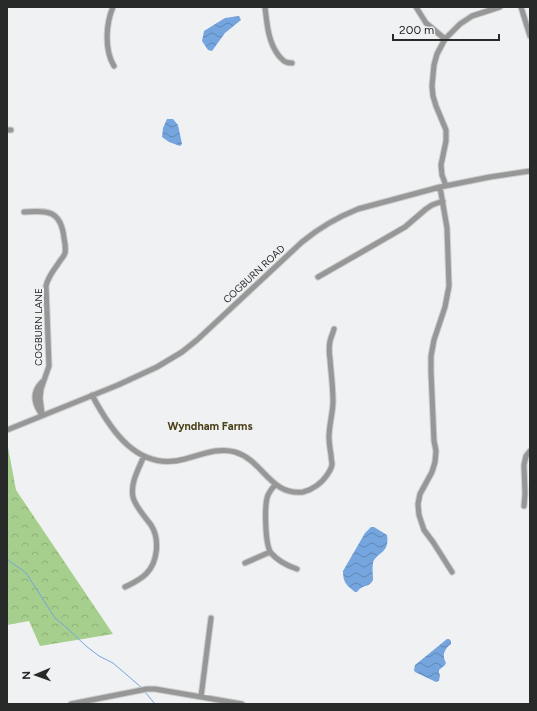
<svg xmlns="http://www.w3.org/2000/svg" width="537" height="711" viewBox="0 0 537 711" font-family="Figtree,sans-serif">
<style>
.forest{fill:url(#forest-crowns)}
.water{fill:url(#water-waves)}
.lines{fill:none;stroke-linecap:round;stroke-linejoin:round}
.stream{stroke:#75a5de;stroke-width:1}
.minor-casing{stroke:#cbcdce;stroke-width:7}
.minor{stroke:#989797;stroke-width:5}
.labels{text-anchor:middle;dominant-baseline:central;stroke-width:4;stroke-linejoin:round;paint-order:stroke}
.street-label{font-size:10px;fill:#282929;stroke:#eff1f2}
.neighbourhood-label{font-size:11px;font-weight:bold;fill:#4a3f16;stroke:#eff1f2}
</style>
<defs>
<pattern id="forest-crowns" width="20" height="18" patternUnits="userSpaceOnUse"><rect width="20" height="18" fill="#a6ce8c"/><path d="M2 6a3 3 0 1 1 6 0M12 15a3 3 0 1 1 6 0" fill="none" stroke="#8fb179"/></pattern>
<pattern id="water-waves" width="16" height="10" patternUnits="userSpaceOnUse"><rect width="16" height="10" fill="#75a5de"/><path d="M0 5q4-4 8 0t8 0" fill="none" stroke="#6086b4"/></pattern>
</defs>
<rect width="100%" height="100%" fill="#eff1f2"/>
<path class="forest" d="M 7,442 L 16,490 L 113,634 L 40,646 L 29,621 L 7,625 Z"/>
<path class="water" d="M 239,16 L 241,20 L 225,33 L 212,51 L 208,50 L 202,41 L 204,31 L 212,26 L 225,18 Z
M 167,119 L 173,119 L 178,125 L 182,144 L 180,146 L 169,142 L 162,137 L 163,128 Z
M 371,527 L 374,527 L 387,535 C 390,554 376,552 373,563 C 372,568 373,575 373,580 C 370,586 366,585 361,588 C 359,589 358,591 357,592 L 355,592 C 346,585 343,582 343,571 L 365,533 Z
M 447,639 L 449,639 L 451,641 L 451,644 C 447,647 443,652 444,657 C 444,659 445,661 446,663 L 445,665 L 439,670 L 439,673 L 440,675 L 439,681 L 436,682 L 415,672 L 414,670 L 415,665 Z"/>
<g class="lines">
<path class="stream" d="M 7,559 C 13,565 21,568 26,573 L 55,618 L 67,628 L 86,646 L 99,656 L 113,663 L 142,688
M 145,692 L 155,704"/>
<defs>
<path id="minor" d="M 113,7 C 106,23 104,50 114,66
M 265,7 C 267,24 268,42 279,56 C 281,58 283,61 286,62 C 288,63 291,63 292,63
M 416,7 L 426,23 L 445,39
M 521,7 L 530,36
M 7,130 L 11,130
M 446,186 L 442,175 L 441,165 L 446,141 L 446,130 L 436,106 L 433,96 L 432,86 L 434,65 L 437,54 L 445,39 L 460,24 L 472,16 L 500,7
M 440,187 L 447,228 L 449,286 L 445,307 L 434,340 L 431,356 L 431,372 L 434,441 L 436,451 L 435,462 L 432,472 L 420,494 L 418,504 L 419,515 L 424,530 L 433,542 L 452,572
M 24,212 C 47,210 61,210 64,238 C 65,243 66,248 65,253 C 64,257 60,260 58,264 C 53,271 48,277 46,286 L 49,366 L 41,389 L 40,398 L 42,414
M 318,277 L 360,253 L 405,227 L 426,209 L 432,205 L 443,201
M 92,395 C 111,431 138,472 185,459 C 201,455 218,447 235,452 C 263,460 270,496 303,492 C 312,490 322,483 327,475 C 329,472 332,468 332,464 C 332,462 331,458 331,455 C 330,449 329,443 329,437 C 329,425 333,413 333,401 C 333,387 331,373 330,359 C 329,353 329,347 330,341 C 331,337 333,333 334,329
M 40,412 C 33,401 33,391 42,382
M 7,430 L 118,385 L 157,367 L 182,352 L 197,340 L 302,242 C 319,228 338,217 358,209 L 440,187 L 490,177 L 530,171
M 275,485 C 272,488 270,491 268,495 C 264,505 265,545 271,553 C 278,561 288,566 297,569
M 524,506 L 525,494 L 524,465 L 526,456 L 530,451
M 245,563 L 270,552
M 125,587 C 133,583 140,580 146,574 C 158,562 160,539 151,525 C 145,517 135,506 133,497 C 130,483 139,468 144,456
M 201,697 L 211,618
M 71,704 L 147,689 L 155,689 L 242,704"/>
</defs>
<use href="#minor" class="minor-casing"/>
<use href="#minor" class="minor"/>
</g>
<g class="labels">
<g class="street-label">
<text transform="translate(254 274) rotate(-43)">COGBURN ROAD</text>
<text transform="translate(38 327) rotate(-90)">COGBURN LANE</text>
</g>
<g class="neighbourhood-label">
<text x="210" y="426">Wyndham Farms</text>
</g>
</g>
<rect width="537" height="711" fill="none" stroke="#282929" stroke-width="16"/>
<g transform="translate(36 675) rotate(268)" stroke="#eff1f2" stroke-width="3" paint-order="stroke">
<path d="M0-3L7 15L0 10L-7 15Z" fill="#282929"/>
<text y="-6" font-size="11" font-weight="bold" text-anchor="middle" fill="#282929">N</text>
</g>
<path d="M393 34v6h106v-6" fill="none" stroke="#282929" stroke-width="2"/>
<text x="399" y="34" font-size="12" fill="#282929" stroke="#eff1f2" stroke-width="3" paint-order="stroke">200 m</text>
</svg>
